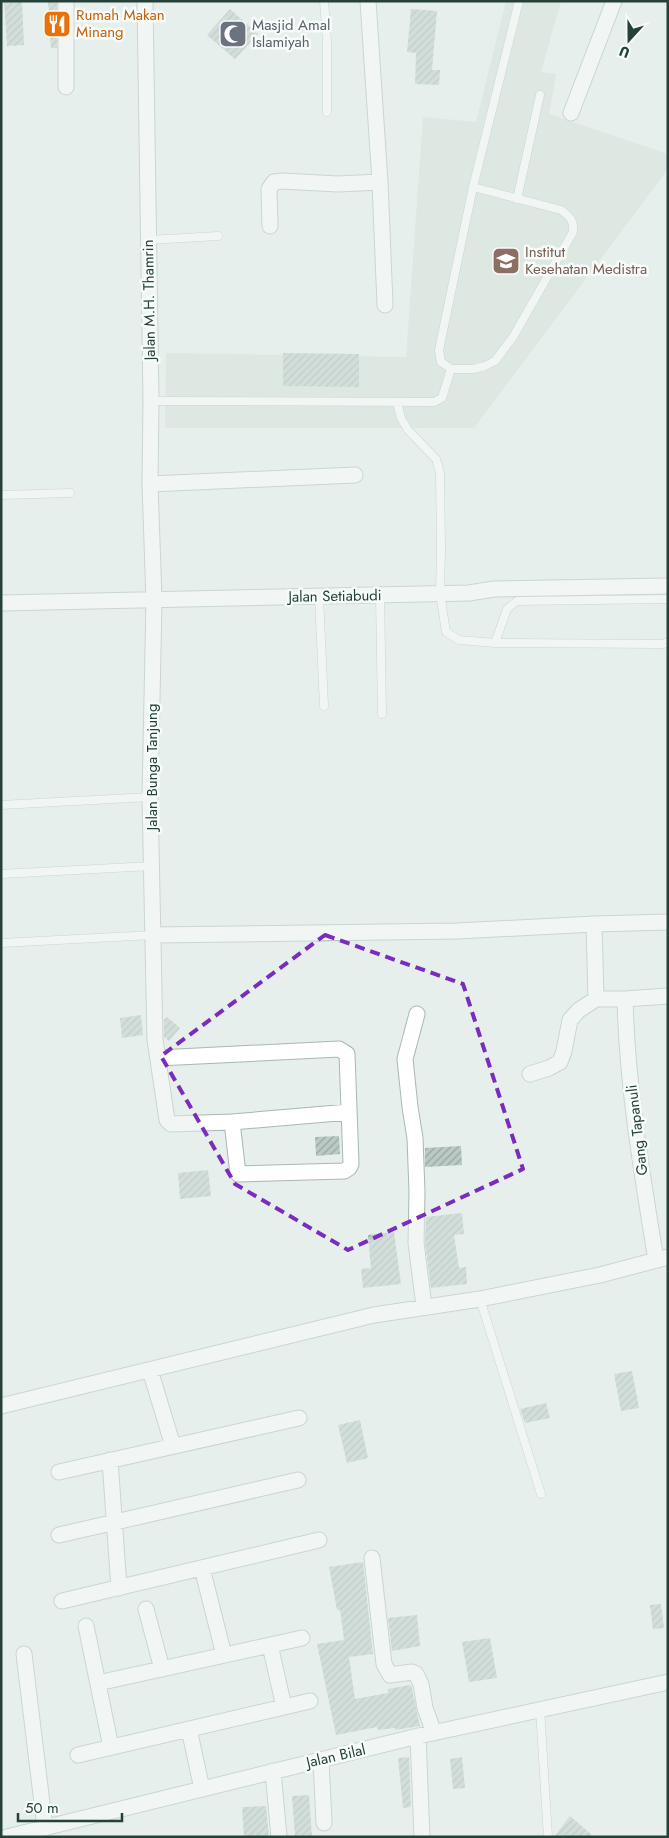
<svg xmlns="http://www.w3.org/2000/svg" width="669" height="1838" viewBox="0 0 669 1838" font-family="Jost,sans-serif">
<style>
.built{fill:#d4dfda}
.building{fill:url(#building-hatch)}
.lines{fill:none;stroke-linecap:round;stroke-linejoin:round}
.service-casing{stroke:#a8b8b2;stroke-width:9}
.minor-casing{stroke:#a8b8b2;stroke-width:17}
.tertiary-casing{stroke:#a8b8b2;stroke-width:17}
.service{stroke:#fff;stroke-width:8}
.minor{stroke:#fff;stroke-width:15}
.tertiary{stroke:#fff;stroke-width:15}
.marked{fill:none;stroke:#7b2cbf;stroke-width:4;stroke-dasharray:10 6;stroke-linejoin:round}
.labels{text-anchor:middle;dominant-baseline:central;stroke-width:5;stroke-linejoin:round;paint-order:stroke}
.food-label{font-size:15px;fill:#c56008;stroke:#f7fbf9;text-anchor:start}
.worship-label{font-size:15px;fill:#5b616d;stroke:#f7fbf9;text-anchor:start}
.education-label{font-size:15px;fill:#785e54;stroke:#f7fbf9;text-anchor:start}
.street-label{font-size:15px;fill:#24423a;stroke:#f7fbf9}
</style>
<defs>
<pattern id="building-hatch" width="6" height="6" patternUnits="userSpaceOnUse" patternTransform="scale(1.25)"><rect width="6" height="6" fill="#bbcac4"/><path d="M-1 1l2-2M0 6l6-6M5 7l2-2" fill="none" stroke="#98a6a0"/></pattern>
</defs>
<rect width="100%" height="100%" fill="#e6efeb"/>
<path class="built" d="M 506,1 L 561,1 L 541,72 L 556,74 L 549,114 L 668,154 L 668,169 L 474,428 L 165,428 L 166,353 L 406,357 L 423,117 L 476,122 Z"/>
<path class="building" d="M 4,1 L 22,1 L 24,45 L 7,46 Z
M 48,1 L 57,1 L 57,48 L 51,48 Z
M 230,9 L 258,34 L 235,59 L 207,35 Z
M 411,9 L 437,11 L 432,70 L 440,70 L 439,85 L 415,84 L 416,53 L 407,52 Z
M 283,353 L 359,354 L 359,387 L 283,386 Z
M 141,1015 L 143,1035 L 122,1038 L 120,1018 Z
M 167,1017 L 180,1028 L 169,1041 L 164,1037 L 164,1020 Z
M 339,1136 L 340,1154 L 316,1156 L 315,1137 Z
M 461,1146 L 462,1165 L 425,1167 L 425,1148 Z
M 208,1170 L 211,1196 L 180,1199 L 178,1173 Z
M 462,1213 L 464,1234 L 454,1235 L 459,1268 L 466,1267 L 467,1284 L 431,1288 L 425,1242 L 426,1217 Z
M 394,1232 L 401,1284 L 363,1288 L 361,1269 L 371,1268 L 368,1235 Z
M 632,1371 L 639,1408 L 621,1411 L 614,1374 Z
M 546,1403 L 550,1418 L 525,1423 L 520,1409 Z
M 360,1420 L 368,1458 L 347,1463 L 338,1425 Z
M 363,1562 L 373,1654 L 349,1657 L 355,1699 L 388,1693 L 388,1689 L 411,1685 L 420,1726 L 395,1730 L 395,1728 L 378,1730 L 377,1727 L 336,1735 L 317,1644 L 344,1640 L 340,1610 L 337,1610 L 329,1567 Z
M 661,1604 L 664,1628 L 653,1629 L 650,1605 Z
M 417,1615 L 420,1646 L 392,1651 L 388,1618 Z
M 490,1638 L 497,1678 L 469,1682 L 462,1642 Z
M 409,1757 L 411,1807 L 403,1808 L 398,1758 Z
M 462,1757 L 465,1788 L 453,1789 L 450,1759 Z
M 309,1795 L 312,1837 L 295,1837 L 292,1796 Z
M 266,1806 L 269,1837 L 244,1837 L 242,1807 Z
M 570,1816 L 594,1837 L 554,1837 Z"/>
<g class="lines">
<defs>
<path id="service" d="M 324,1 L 327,42 L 327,112
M 473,187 L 561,210 C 570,217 574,220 573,232 L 513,337 L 495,361 L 485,366 L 473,369 L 451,369 L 441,362 L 439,350 L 473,187 L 519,1
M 517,199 L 540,95
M 149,240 L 218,236
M 151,401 L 434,402 L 442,398 L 451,369
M 397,402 L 401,418 L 408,430 L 436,459 L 440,473 L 441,549 L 440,593 L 446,632 L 459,640 L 495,643 L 663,644 L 668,642
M 1,495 L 70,493
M 380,595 L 382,714
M 319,596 L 324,706
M 495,643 L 507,609 L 517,601 L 668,599
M 1,805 L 150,797
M 1,874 L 152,866
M 1,943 L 153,935
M 480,1299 L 541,1494
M 540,1709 L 548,1837"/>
<path id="minor" d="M 368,1 L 380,182 L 385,305
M 66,87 L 66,1
M 571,113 L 614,1
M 270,226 L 269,189 L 274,182 L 282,181 L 338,184 L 380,182
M 150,484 L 355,475
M 154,600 L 150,797 L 155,1040 L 167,1120 L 171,1124 L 232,1122 L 349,1112
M 594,924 L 596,999
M 153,935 L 457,931 L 594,924 L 668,922
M 625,999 C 627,1087 642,1174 656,1260
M 417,1014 L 405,1059 L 410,1107 L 415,1138 L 417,1192 L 416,1243 L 424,1306
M 158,1058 L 339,1049 L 347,1054 L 351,1164 L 349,1168 L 344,1171 L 238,1174 L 232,1122
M 530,1074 L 549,1068 L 560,1062 L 564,1051 L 570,1020 L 579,1010 L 596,999 L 625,999 L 668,996
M 150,1370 L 173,1446
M 1,1406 L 374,1315 L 480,1299 L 600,1275 L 668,1257
M 110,1460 L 119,1588
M 59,1472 L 299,1418
M 59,1535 L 298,1480
M 372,1558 L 384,1664 L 390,1675 L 412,1672 L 416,1674 L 421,1684 L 425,1708 L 434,1733
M 202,1568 L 224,1655
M 62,1601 L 319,1540
M 146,1609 L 162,1669
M 86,1626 L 111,1747
M 270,1645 L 284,1707
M 24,1654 L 45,1828
M 98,1683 L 302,1638
M 189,1729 L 202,1789
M 418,1736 L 422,1837
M 78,1755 L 310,1701
M 321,1760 L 324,1823
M 273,1771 L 279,1837
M 7,1837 L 414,1737 L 668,1682"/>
<path id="tertiary" d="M 145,1 L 151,401 L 150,484 L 154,600
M 1,603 L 469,593 L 494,589 L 668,586"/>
</defs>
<use href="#service" class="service-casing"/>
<use href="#minor" class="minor-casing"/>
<use href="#tertiary" class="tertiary-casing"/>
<use href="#service" class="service"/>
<use href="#minor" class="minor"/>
<use href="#tertiary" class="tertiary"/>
</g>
<path d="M0 0H669V1838H0ZM 325,935 L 463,984 L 523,1169 L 348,1250 L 235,1184 L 161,1056 Z" fill="#e6efeb" fill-opacity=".55" fill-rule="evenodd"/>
<path class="marked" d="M 325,935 L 463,984 L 523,1169 L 348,1250 L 235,1184 L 161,1056 Z"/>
<defs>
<symbol id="restaurant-square" viewBox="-11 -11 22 22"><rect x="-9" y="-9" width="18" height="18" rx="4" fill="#e8710a" stroke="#f7fbf9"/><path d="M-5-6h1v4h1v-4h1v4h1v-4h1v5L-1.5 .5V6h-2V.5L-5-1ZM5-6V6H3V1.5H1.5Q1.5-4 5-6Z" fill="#fff"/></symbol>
<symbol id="mosque-square" viewBox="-11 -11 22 22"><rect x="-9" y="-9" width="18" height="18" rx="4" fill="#6b7280" stroke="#f7fbf9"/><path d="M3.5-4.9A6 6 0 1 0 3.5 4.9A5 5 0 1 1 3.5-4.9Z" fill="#fff"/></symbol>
<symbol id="university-square" viewBox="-11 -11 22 22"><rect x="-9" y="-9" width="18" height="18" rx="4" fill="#8d6e63" stroke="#f7fbf9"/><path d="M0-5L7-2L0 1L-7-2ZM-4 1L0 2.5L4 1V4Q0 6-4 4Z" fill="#fff"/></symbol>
</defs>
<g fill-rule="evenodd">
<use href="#restaurant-square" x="41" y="8" width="32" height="32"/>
<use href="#mosque-square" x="217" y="18" width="32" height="32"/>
<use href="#university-square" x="490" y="245" width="32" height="32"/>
</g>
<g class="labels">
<g class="food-label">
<text x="76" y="15">Rumah Makan<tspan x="76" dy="17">Minang</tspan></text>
</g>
<g class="worship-label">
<text x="252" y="25">Masjid Amal<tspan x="252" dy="17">Islamiyah</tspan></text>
</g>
<g class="education-label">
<text x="525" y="252">Institut<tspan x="525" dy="17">Kesehatan Medistra</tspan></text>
</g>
<g class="street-label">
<text transform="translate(149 300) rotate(-91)">Jalan M.H. Thamrin</text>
<text transform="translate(335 596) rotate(-1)">Jalan Setiabudi</text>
<text transform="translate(152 767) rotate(-90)">Jalan Bunga Tanjung</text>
<text transform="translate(637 1130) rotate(-97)">Gang Tapanuli</text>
<text transform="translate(336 1756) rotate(-13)">Jalan Bilal</text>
</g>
</g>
<rect width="669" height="1838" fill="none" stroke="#24423a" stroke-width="5"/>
<g transform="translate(629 40) rotate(201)" stroke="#f7fbf9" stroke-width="4" paint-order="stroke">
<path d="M0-4L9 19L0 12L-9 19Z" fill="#24423a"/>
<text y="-8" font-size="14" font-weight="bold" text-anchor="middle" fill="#24423a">U</text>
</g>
<path d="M18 1813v8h104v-8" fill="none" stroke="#24423a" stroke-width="2.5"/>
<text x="25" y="1813" font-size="15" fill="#24423a" stroke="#f7fbf9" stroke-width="4" paint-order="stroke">50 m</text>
</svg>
